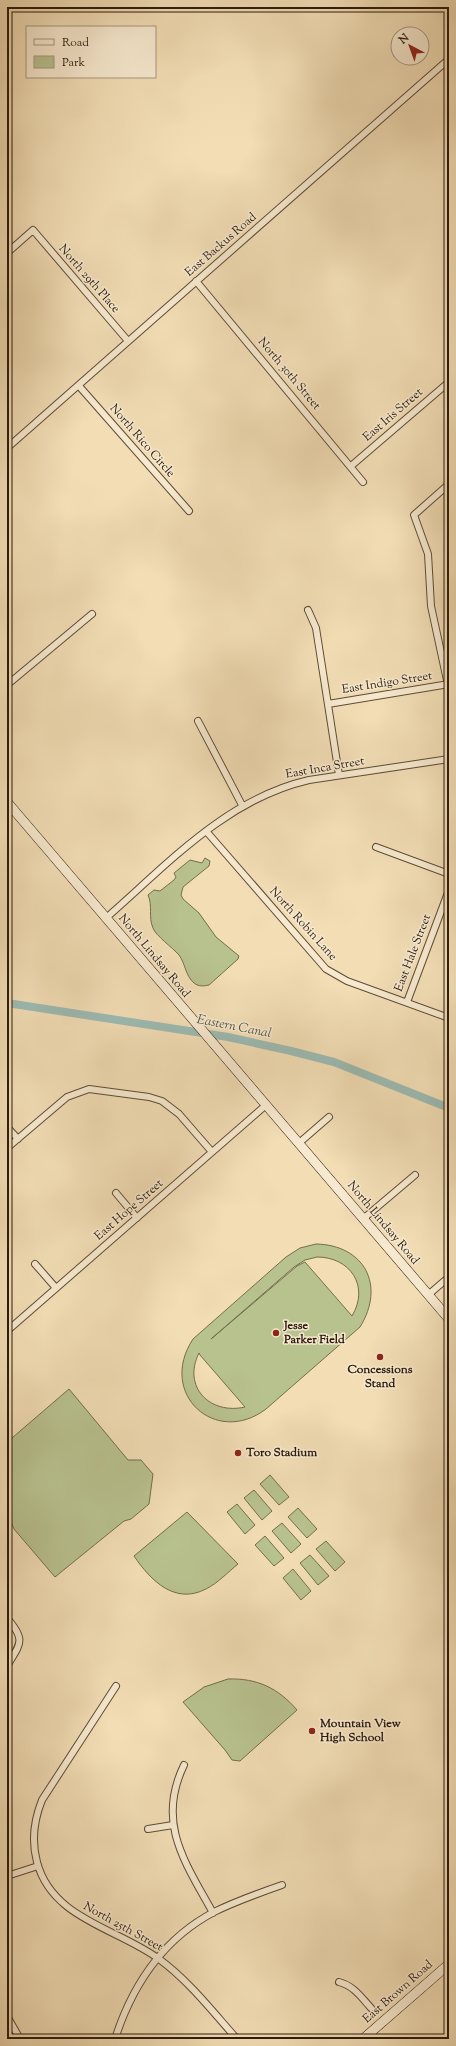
<svg xmlns="http://www.w3.org/2000/svg" width="456" height="2046" viewBox="0 0 456 2046" font-family="'Sorts Mill Goudy',serif">
<style>
.green{fill:#b8c28f;stroke:#726e4e;fill-rule:evenodd}
.lines{fill:none;stroke-linecap:round;stroke-linejoin:round}
.canal{stroke:#9cbbb3;stroke-width:8}
.street-casing{stroke:#5d4c36;stroke-width:8}
.secondary-casing{stroke:#2b1b0c;stroke-width:10}
.street{stroke:#f7e9cf;stroke-width:6}
.secondary{stroke:#f7e9cf;stroke-width:9}
.poi-dot{fill:#8f2418;stroke:#f7e9cf;stroke-width:1.5}
.labels{text-anchor:middle;dominant-baseline:central;stroke-width:3;stroke-linejoin:round;paint-order:stroke}
.street-label{font-size:12px;fill:#2b1b0c;stroke:#f7e9cf}
.poi-label{font-size:12px;font-weight:bold;fill:#2b1b0c;stroke:#f7e9cf;text-anchor:start}
.water-label{font-size:13px;font-style:italic;fill:#535346;stroke:#f7e9cf}
</style>
<rect width="100%" height="100%" fill="#f2ddb5"/>
<filter id="stains"><feTurbulence type="fractalNoise" baseFrequency=".005" numOctaves="4"/><feColorMatrix values="0 0 0 0 .2 0 0 0 0 .09 0 0 0 0 .02 0 0 0 .5 -.17"/></filter>
<radialGradient id="worn" r=".72"><stop offset=".6" stop-color="#630" stop-opacity="0"/><stop offset="1" stop-color="#630" stop-opacity=".3"/></radialGradient>
<path class="green" d="M 205,858 L 210,861 L 209,866 L 183,887 L 181,895 L 183,899 L 199,913 L 216,937 L 239,956 L 238,959 L 209,985 C 204,986 199,987 194,983 C 185,975 186,965 179,955 C 172,947 156,936 153,928 C 148,917 153,906 148,895 L 154,890 L 160,891 L 174,880 L 176,877 L 174,873 L 190,860 L 202,863 Z
M 316,1244 C 364,1245 386,1285 360,1327 L 266,1409 C 216,1447 157,1394 193,1339 L 286,1257 L 300,1248 ZM 317,1257 C 350,1257 370,1286 352,1316 L 305,1262 L 297,1266 L 211,1339 L 294,1267 L 305,1260 ZM 199,1353 L 200,1355 L 245,1407 C 210,1415 182,1387 199,1353 Z
M 69,1389 L 128,1460 L 141,1460 L 153,1474 L 149,1504 L 131,1519 L 124,1521 L 55,1577 L 14,1529 L 7,1512 L 7,1448 L 12,1438 Z
M 270,1475 L 289,1497 L 279,1505 L 260,1484 Z
M 254,1490 L 272,1511 L 262,1520 L 244,1498 Z
M 237,1504 L 255,1525 L 245,1534 L 227,1512 Z
M 298,1508 L 317,1529 L 307,1538 L 288,1517 Z
M 187,1512 L 238,1564 C 228,1572 218,1583 206,1589 C 175,1605 151,1581 134,1556 Z
M 282,1523 L 301,1544 L 291,1553 L 272,1531 Z
M 265,1536 L 284,1558 L 274,1566 L 255,1545 Z
M 326,1541 L 345,1562 L 335,1571 L 316,1549 Z
M 310,1555 L 329,1576 L 318,1585 L 300,1563 Z
M 293,1569 L 311,1591 L 301,1600 L 283,1578 Z
M 228,1679 C 257,1678 278,1688 297,1710 L 240,1761 L 232,1760 L 225,1750 L 183,1702 L 204,1687 Z"/>
<g class="lines">
<path class="canal" d="M 7,1003 L 228,1037 L 291,1051 L 334,1062 L 449,1108"/>
<defs>
<path id="street" d="M 7,253 L 33,230 L 128,341
M 196,281 L 363,482
M 79,386 L 189,511
M 7,448 L 449,59
M 351,466 L 449,382
M 308,610 L 316,628 L 339,775
M 7,685 L 92,614
M 448,685 L 431,606 L 428,554 L 414,515 L 449,484
M 328,704 L 449,684
M 198,721 L 242,805
M 206,831 L 326,969 L 347,981 L 449,1018
M 376,847 L 449,874
M 106,918 C 168,864 226,799 309,780 L 449,759
M 407,1002 L 449,890
M 7,1127 L 18,1139
M 299,1143 L 329,1117
M 7,1148 L 67,1097 L 89,1089 L 149,1097 L 162,1101 L 179,1114 L 212,1152
M 116,1193 L 137,1218
M 363,1219 L 415,1175
M 35,1264 L 56,1288
M 428,1295 L 449,1277
M 7,1331 L 266,1105
M 7,1618 C 26,1640 21,1643 7,1666
M 116,1686 L 42,1800 C 34,1820 31,1840 37,1862 C 52,1919 117,1928 159,1959 C 189,1981 212,2011 237,2039
M 184,1765 C 156,1823 185,1862 213,1913
M 148,1829 L 173,1825
M 7,1876 L 38,1866
M 339,1982 C 354,1986 361,1997 371,2008
M 7,2016 L 20,2039
M 115,2039 C 132,1986 163,1939 214,1912 C 236,1901 259,1893 282,1885"/>
<path id="secondary" d="M 7,802 L 449,1319
M 363,2039 L 449,1964"/>
</defs>
<use href="#street" class="street-casing"/>
<use href="#secondary" class="secondary-casing"/>
<use href="#street" class="street"/>
<use href="#secondary" class="secondary"/>
</g>
<g class="poi-dot">
<circle cx="276" cy="1333" r="4"/>
<circle cx="380" cy="1357" r="4"/>
<circle cx="238" cy="1453" r="4"/>
<circle cx="312" cy="1731" r="4"/>
</g>
<g class="labels">
<g class="street-label">
<text transform="translate(221 245) rotate(-41)">East Backus Road</text>
<text transform="translate(89 279) rotate(49)">North 29th Place</text>
<text transform="translate(289 374) rotate(50)">North 30th Street</text>
<text transform="translate(393 415) rotate(-41)">East Iris Street</text>
<text transform="translate(142 441) rotate(49)">North Rico Circle</text>
<text transform="translate(387 683) rotate(-9)">East Indigo Street</text>
<text transform="translate(325 768) rotate(-10)">East Inca Street</text>
<text transform="translate(303 924) rotate(48)">North Robin Lane</text>
<text transform="translate(413 953) rotate(-69)">East Hale Street</text>
<text transform="translate(154 956) rotate(50)">North Lindsay Road</text>
<text transform="translate(129 1210) rotate(-41)">East Hope Street</text>
<text transform="translate(383 1223) rotate(50)">North Lindsay Road</text>
<text transform="translate(123 1927) rotate(29)">North 25th Street</text>
<text transform="translate(398 1992) rotate(-41)">East Brown Road</text>
</g>
<g class="poi-label">
<text x="284" y="1326">Jesse<tspan x="284" dy="14">Parker Field</tspan></text>
<text x="380" y="1370" text-anchor="middle">Concessions<tspan x="380" dy="14">Stand</tspan></text>
<text x="246" y="1453">Toro Stadium</text>
<text x="320" y="1724">Mountain View<tspan x="320" dy="14">High School</tspan></text>
</g>
<g class="water-label">
<text transform="translate(234 1027) rotate(11)">Eastern Canal</text>
</g>
</g>
<rect width="456" height="2046" fill="none" stroke="#f2ddb5" stroke-width="24"/>
<rect x="8" y="8" width="440" height="2030" fill="none" stroke="#2b1b0c" stroke-width="2"/>
<rect x="12" y="12" width="432" height="2022" fill="none" stroke="#2b1b0c"/>
<rect x="26" y="26" width="130" height="52" fill="#f7e9cf" stroke="#a59781"/>
<rect x="34" y="39" width="20" height="6" fill="#f7e9cf" stroke="#a59781"/>
<text x="62" y="46" font-size="12" fill="#2b1b0c">Road</text>
<rect x="34" y="56" width="20" height="12" fill="#b8c28f" stroke="#a59781"/>
<text x="62" y="66" font-size="12" fill="#2b1b0c">Park</text>
<g transform="translate(410 46) rotate(319)"><circle r="19" fill="#f7e9cf" stroke="#a59781"/>
<path d="M0-3L7 15L0 10L-7 15Z" fill="#8f2418"/>
<text y="-6" font-size="11" font-weight="bold" text-anchor="middle" fill="#2b1b0c">N</text>
</g>
<rect width="100%" height="100%" filter="url(#stains)"/>
<rect width="100%" height="100%" fill="url(#worn)"/>
</svg>
